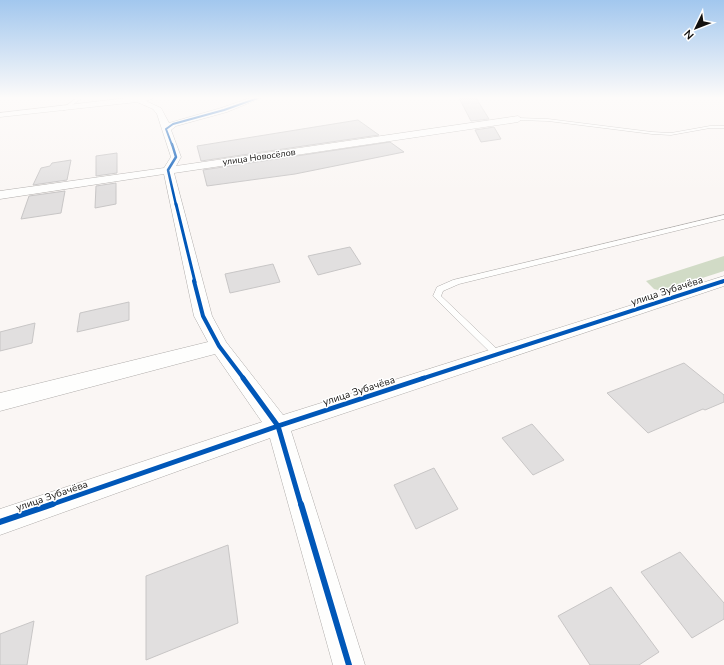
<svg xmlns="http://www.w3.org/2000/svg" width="724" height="665" viewBox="0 0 724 665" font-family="'Nunito Sans',sans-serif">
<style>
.forest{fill:#d1dbc6}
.building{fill:#e1dfdf;stroke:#c8c6c6}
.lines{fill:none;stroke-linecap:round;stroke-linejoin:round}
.lane-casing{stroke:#b0adab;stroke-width:1}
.street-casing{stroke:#b0adab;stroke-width:1}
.lane{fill:#fefefd;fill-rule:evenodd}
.street{fill:#fefefd;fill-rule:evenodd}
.cycleway-far5-casing{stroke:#fff;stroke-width:3}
.cycleway-far4-casing{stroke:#fff;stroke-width:4}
.cycleway-far3-casing{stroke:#fff;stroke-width:5}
.cycleway-far2-casing{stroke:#fff;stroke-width:6}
.cycleway-far1-casing{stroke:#fff;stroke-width:8}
.cycleway-casing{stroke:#fff;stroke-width:9}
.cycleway-far5{stroke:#0057b8;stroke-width:2}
.cycleway-far4{stroke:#0057b8;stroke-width:2.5}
.cycleway-far3{stroke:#0057b8;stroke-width:3}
.cycleway-far2{stroke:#0057b8;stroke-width:4}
.cycleway-far1{stroke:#0057b8;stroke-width:5}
.cycleway{stroke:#0057b8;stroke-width:6}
.labels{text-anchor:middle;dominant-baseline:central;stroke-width:3;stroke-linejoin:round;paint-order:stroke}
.far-street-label{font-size:9px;fill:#13110f;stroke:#fff}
.street-label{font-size:10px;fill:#13110f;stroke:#fff}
</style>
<rect width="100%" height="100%" fill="#faf6f4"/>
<path class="forest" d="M 724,256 L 724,271 L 662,291 L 654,289 L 646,281 Z"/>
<path class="building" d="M 459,98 L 476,98 L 489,119 L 471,121 Z
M 358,120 L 379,135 L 201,161 L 197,146 Z
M 494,127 L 501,139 L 481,142 L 475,130 Z
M 390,142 L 404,152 L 295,174 L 207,186 L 203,170 Z
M 117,153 L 117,173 L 96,176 L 96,156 Z
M 71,160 L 67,180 L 33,185 L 41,168 L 50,166 L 52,163 Z
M 116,183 L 116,204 L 95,208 L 96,186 Z
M 65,191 L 61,213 L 21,219 L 29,196 Z
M 350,247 L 361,264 L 318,275 L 308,256 Z
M 273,264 L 280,282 L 230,293 L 225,274 Z
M 129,302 L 129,320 L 77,332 L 80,313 Z
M 35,323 L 32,343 L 0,351 L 0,332 Z
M 684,363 L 724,395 L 724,402 L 705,410 L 703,409 L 648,433 L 607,393 Z
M 532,424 L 564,460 L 533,475 L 502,438 Z
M 434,468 L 458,509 L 416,529 L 394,485 Z
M 228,545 L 238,623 L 146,660 L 146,576 Z
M 680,552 L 724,603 L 724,619 L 692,638 L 641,572 Z
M 611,587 L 659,652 L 639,665 L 590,665 L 558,616 Z
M 34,621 L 27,665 L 0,665 L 0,634 Z"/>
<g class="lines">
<defs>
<path id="lane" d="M 77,98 L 82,98 L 65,110 L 63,110 L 63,108 Z
M 518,118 L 548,119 L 652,132 L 671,133 L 710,126 L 724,126 L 724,128 L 710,128 L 671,135 L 652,134 L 548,121 L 517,120 Z
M 724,215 L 724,219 L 459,284 L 443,291 L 441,296 L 500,352 L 502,354 L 500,356 L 494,356 L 433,296 L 437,287 L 453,280 Z"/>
<path id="street" d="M 127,98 L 154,98 L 146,101 L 161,108 L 169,123 L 221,108 L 250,98 L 261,98 L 227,112 L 176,126 L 171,130 L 181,157 L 176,166 L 518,116 L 522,119 L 518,122 L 174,173 L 212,316 L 226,342 L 283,415 L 724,276 L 724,286 L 291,431 L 365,665 L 333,665 L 270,438 L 0,535 L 0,509 L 262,422 L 215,354 L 0,411 L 0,393 L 208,342 L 194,316 L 164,174 L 0,199 L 0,191 L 164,168 L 171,157 L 157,114 L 153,109 L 137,102 L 0,117 L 0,113 Z"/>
</defs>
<use href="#lane" class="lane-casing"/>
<use href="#street" class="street-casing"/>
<use href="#lane" class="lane"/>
<use href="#street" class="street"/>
<defs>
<path id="cycleway-far5" d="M 172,145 L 166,129 L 173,124 L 224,110 L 258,98"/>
<path id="cycleway-far4" d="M 172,144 L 176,157 L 168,170 L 176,205"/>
<path id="cycleway-far3" d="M 176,204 L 195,282
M 722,282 L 724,281"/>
<path id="cycleway-far2" d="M 194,281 L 203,316 L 219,346 L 244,379
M 421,379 L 724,281"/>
<path id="cycleway-far1" d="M 243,378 L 278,426 L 301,505
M 50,505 L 278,426 L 424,378"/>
<path id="cycleway" d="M 301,504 L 349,665
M 0,522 L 53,504"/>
</defs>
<use href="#cycleway-far5" class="cycleway-far5-casing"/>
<use href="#cycleway-far4" class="cycleway-far4-casing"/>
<use href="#cycleway-far3" class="cycleway-far3-casing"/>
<use href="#cycleway-far2" class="cycleway-far2-casing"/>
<use href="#cycleway-far1" class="cycleway-far1-casing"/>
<use href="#cycleway" class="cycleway-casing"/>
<use href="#cycleway-far5" class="cycleway-far5"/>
<use href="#cycleway-far4" class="cycleway-far4"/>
<use href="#cycleway-far3" class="cycleway-far3"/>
<use href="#cycleway-far2" class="cycleway-far2"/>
<use href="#cycleway-far1" class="cycleway-far1"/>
<use href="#cycleway" class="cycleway"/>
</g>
<linearGradient id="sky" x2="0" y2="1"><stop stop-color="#a2c7ee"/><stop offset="0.51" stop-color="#fdfbfa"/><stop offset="1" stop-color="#fdfbfa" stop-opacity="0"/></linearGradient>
<rect width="724" height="192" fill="url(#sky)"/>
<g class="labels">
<g class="far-street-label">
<text transform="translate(259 157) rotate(-8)">улица Новосёлов</text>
</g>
<g class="street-label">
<text transform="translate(667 291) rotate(-18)">улица Зубачёва</text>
<text transform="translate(359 391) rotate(-18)">улица Зубачёва</text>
<text transform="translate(52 496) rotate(-19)">улица Зубачёва</text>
</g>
</g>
<g transform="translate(696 28) rotate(227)" stroke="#ffffff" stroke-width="3" paint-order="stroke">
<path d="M0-3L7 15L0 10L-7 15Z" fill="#13110f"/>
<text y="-6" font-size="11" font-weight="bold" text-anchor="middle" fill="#13110f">N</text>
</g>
</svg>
